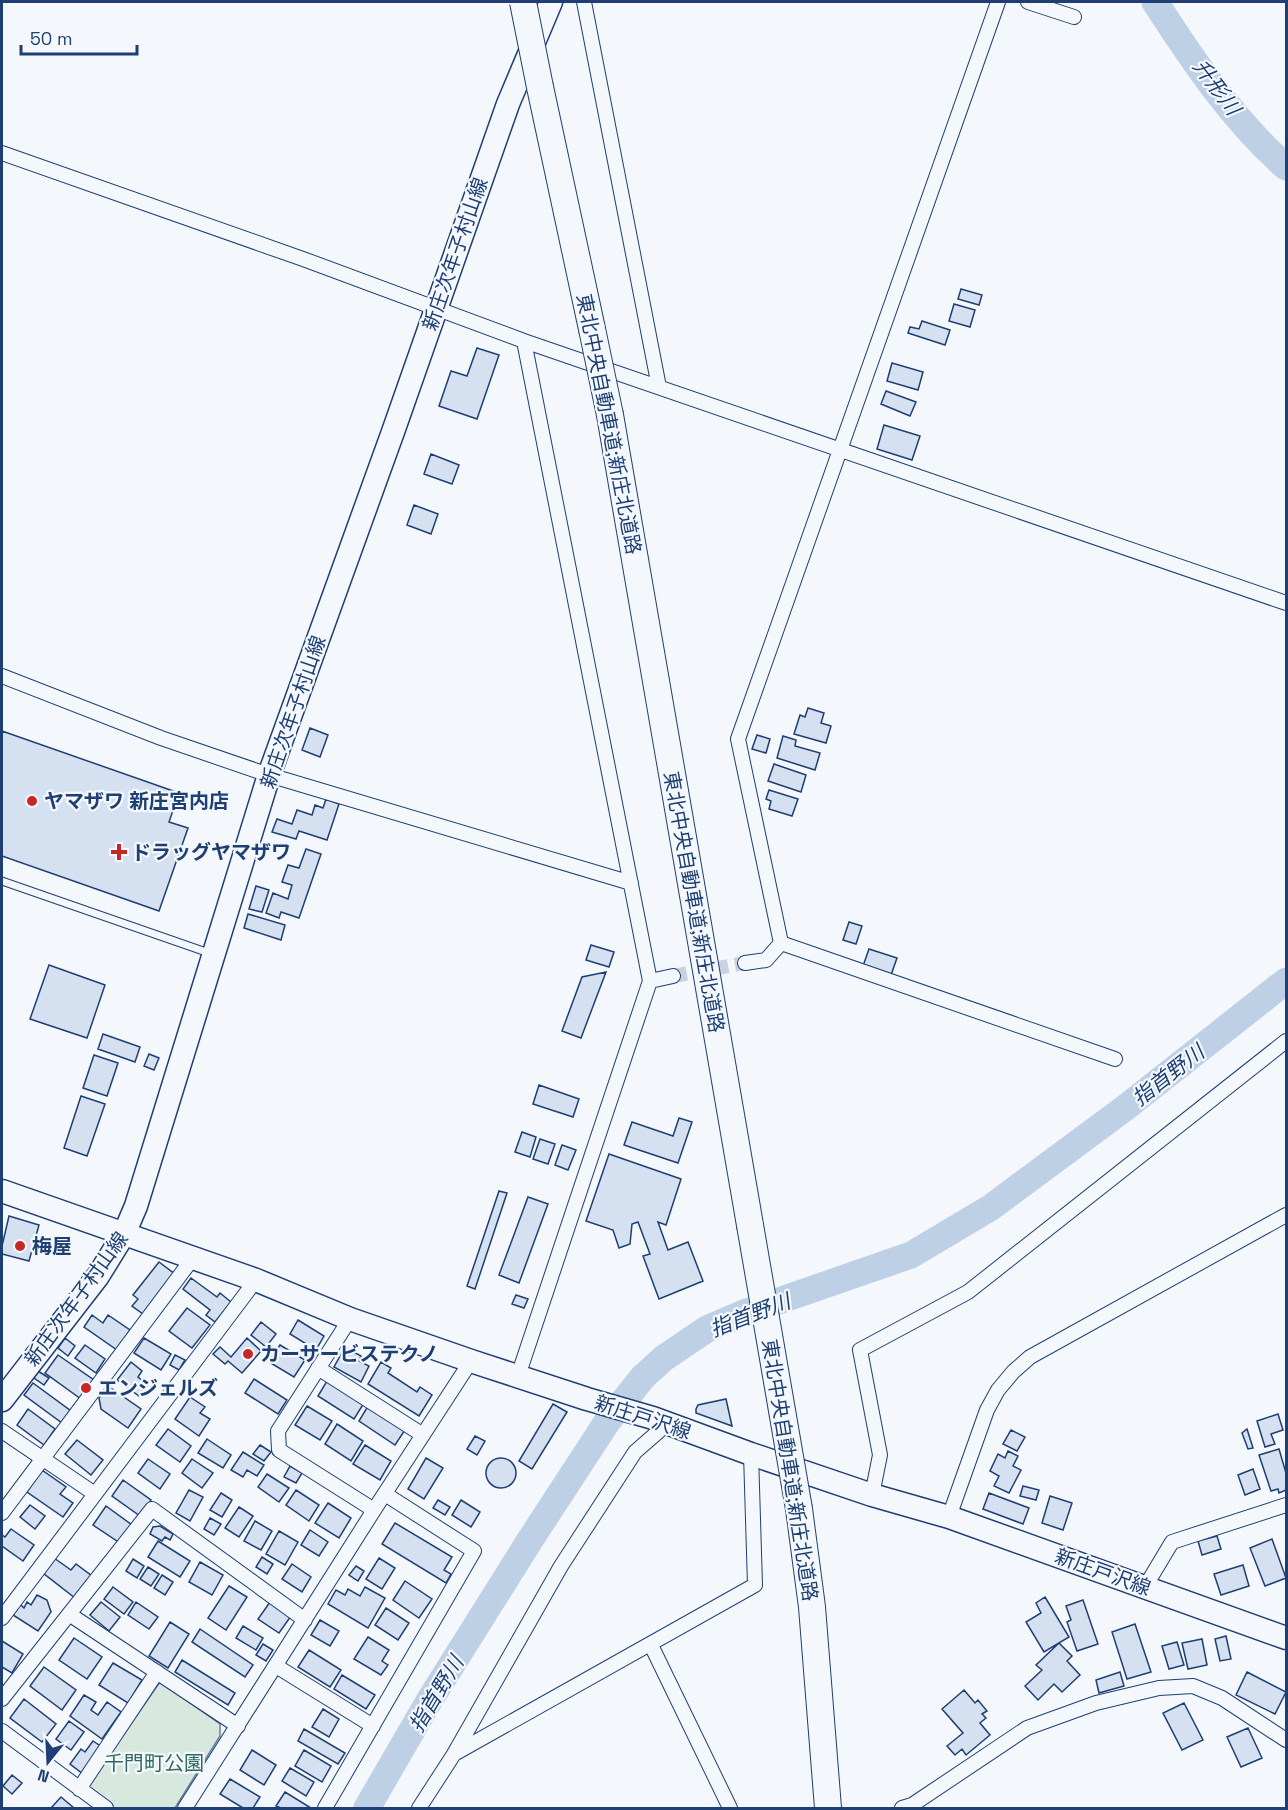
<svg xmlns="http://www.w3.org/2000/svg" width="1288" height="1810" viewBox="0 0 1288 1810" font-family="'Space Grotesk','Noto Sans JP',sans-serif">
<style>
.green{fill:#d7e8df;stroke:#687fa3;stroke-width:1.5}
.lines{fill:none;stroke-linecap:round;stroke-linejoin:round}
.river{stroke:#bed0e5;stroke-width:27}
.building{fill:#d5e0f0;stroke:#1d3f73;stroke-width:1.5}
.minor-tunnel{stroke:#c9d2e0;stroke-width:14;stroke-dasharray:14 7;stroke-linecap:butt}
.service-casing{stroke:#1d3f73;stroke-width:9}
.minor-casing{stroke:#1d3f73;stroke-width:16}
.primary-casing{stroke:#1d3f73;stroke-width:25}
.motorway-casing{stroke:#1d3f73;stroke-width:28}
.service{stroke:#f4f7fb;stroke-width:7}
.minor{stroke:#f4f7fb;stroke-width:14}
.primary{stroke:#f4f7fb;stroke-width:22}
.motorway{stroke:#f4f7fb;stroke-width:26}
.motorway-bridge-casing{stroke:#1d3f73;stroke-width:28;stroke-linecap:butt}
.motorway-bridge{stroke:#f4f7fb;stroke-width:26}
.poi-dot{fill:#c62828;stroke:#f4f7fb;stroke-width:2}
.labels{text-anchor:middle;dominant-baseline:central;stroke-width:4.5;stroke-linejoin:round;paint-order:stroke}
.street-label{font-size:20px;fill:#1d3f73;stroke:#f4f7fb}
.poi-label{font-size:20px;font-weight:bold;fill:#1d3f73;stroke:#f4f7fb;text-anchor:start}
.park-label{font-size:20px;fill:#2c6c60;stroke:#f4f7fb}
.water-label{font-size:21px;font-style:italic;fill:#1d3f73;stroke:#f4f7fb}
</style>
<rect width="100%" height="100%" fill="#f4f7fb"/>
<path class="green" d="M 160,1682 L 220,1724 L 220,1736 L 175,1808 L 112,1808 L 85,1790 Z"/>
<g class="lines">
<path class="river" d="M 1155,2 C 1193,61 1233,120 1286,167
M 367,1808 L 429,1701 L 530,1540 L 607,1422 L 643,1377 L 664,1358 L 707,1329 L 744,1313 L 911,1255 L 990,1208 L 1125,1108 L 1286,981"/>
</g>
<path class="building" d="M 961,289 L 982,295 L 979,305 L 958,299 Z
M 954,304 L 975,310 L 970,327 L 949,321 Z
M 922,321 L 950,330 L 945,345 L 908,333 L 910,327 L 919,329 Z
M 477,348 L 499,355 L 477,419 L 439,406 L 451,371 L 467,376 Z
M 892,363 L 923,372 L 918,390 L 887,381 Z
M 886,391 L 916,402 L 910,416 L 881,404 Z
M 884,425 L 920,436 L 912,460 L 877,449 Z
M 431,454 L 459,465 L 452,484 L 424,474 Z
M 414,505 L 438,514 L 431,534 L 407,525 Z
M 808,708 L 824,713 L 821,723 L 831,726 L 826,743 L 794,734 L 800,715 L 805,717 Z
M 310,728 L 328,735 L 320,757 L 302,750 Z
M 2,731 L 179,793 L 169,822 L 188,828 L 159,911 L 2,856 Z
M 757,735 L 770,739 L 766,753 L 752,749 Z
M 783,736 L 796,740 L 795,746 L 820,753 L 815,770 L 777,758 Z
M 774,764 L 806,775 L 801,792 L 768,781 Z
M 769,790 L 798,799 L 792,816 L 769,809 L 771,801 L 766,799 Z
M 326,799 L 339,804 L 327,840 L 299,831 L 296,839 L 272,832 L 277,819 L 292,824 L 297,810 L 312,815 L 315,805 L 323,808 Z
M 306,849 L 321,854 L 299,918 L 281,912 L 279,918 L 266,913 L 273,893 L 288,899 L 292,885 L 282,882 L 288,865 L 299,868 Z
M 256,886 L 269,890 L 262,912 L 249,909 Z
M 248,914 L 285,925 L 281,940 L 244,928 Z
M 849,922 L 862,926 L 856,944 L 843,940 Z
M 591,945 L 614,952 L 609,967 L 586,960 Z
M 869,949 L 897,958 L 891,975 L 863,966 Z
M 49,965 L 105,985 L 87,1038 L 30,1019 Z
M 606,972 L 581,1038 L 562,1031 L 582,977 Z
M 103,1034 L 140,1047 L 135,1062 L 98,1049 Z
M 149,1054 L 159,1058 L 154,1070 L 144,1066 Z
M 94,1055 L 118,1063 L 107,1096 L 83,1088 Z
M 539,1085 L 579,1099 L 573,1117 L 533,1104 Z
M 81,1096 L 105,1104 L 87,1156 L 64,1148 Z
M 679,1118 L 692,1122 L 678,1163 L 624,1145 L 632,1122 L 673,1136 Z
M 522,1132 L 536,1137 L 530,1157 L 515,1152 Z
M 540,1139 L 555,1144 L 548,1164 L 533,1159 Z
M 562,1145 L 576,1150 L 568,1170 L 555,1165 Z
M 609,1154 L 681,1179 L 666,1225 L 658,1222 L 668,1250 L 688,1242 L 703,1281 L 659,1299 L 643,1256 L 650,1254 L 638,1222 L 632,1224 L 630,1244 L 619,1248 L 613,1230 L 586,1221 Z
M 499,1191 L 507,1193 L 475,1289 L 467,1286 Z
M 528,1197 L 548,1204 L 519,1283 L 499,1275 Z
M 9,1216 L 39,1225 L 29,1261 L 2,1254 L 2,1246 Z
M 159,1262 L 175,1274 L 143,1314 L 132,1306 L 138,1299 L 133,1295 Z
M 191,1278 L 217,1297 L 220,1293 L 231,1302 L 215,1322 L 206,1315 L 210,1310 L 183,1289 Z
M 516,1295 L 528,1299 L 524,1308 L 512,1304 Z
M 187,1308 L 210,1325 L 192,1348 L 169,1331 Z
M 92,1315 L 103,1323 L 108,1315 L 130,1330 L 117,1350 L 84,1327 Z
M 298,1320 L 324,1336 L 316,1350 L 290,1334 Z
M 261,1322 L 276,1334 L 266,1347 L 251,1335 Z
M 65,1338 L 75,1346 L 68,1356 L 58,1348 Z
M 144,1338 L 171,1354 L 161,1370 L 134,1353 Z
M 247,1338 L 261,1351 L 242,1373 L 228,1361 L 225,1364 L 213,1354 L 220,1347 L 231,1357 Z
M 85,1345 L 105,1359 L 96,1373 L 75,1358 Z
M 280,1345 L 305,1360 L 294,1377 L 269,1362 Z
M 345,1347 L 361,1356 L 359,1361 L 369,1366 L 361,1382 L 334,1367 Z
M 58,1355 L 94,1380 L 81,1399 L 45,1373 Z
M 175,1355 L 185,1360 L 179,1370 L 170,1365 Z
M 131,1362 L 142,1371 L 138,1377 L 148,1385 L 139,1396 L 117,1380 Z
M 381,1362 L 391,1368 L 388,1373 L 417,1392 L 420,1387 L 432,1395 L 419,1416 L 368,1384 Z
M 38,1371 L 49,1378 L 44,1385 L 34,1378 Z
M 254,1379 L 287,1400 L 278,1414 L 245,1393 Z
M 327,1381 L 364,1403 L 354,1419 L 318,1396 Z
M 33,1383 L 71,1411 L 62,1423 L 24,1395 Z
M 108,1386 L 141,1409 L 128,1428 L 101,1409 L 99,1398 Z
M 190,1397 L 205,1407 L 200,1413 L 210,1419 L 199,1436 L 175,1419 Z
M 726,1399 L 732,1426 L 696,1413 L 696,1409 L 698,1405 Z
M 553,1404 L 567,1412 L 532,1469 L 519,1461 Z
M 307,1406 L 332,1421 L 320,1440 L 295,1425 Z
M 368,1406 L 405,1430 L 395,1445 L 359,1421 Z
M 28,1409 L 55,1429 L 44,1445 L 17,1425 Z
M 1278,1414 L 1283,1430 L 1271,1434 L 1275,1444 L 1265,1447 L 1257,1421 Z
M 337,1424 L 363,1441 L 351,1461 L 325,1444 Z
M 168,1429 L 191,1446 L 180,1462 L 156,1445 Z
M 1247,1429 L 1253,1448 L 1248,1449 L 1242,1433 Z
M 1011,1430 L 1025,1437 L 1017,1451 L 1003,1444 Z
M 475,1436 L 485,1441 L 477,1455 L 467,1449 Z
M 207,1439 L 231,1455 L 223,1468 L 198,1453 Z
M 77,1440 L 103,1460 L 91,1475 L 65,1454 Z
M 260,1445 L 271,1452 L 264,1461 L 253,1454 Z
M 365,1445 L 391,1461 L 380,1480 L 353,1464 Z
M 1279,1449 L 1286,1473 L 1286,1490 L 1279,1493 L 1278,1489 L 1271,1491 L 1259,1455 Z
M 1008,1451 L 1018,1456 L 1013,1466 L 1021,1470 L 1009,1493 L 994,1486 L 999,1476 L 990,1471 L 998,1454 L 1005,1458 Z
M 243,1452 L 264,1465 L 257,1476 L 247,1470 L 243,1477 L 231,1470 Z
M 426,1458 L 443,1468 L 424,1499 L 408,1489 Z
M486 1473a15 15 0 1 1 30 0a15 15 0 1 1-30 0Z
M 148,1459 L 170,1474 L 160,1489 L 138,1473 Z
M 192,1459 L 213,1473 L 202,1488 L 182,1473 Z
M 290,1466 L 302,1473 L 296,1483 L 284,1477 Z
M 1253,1469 L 1260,1489 L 1245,1495 L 1238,1475 Z
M 42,1470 L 66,1487 L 60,1494 L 73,1503 L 63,1517 L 27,1492 Z
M 267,1474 L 289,1488 L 279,1502 L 258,1487 Z
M 123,1480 L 151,1500 L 140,1516 L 112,1496 Z
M 1023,1486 L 1039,1490 L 1036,1500 L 1020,1496 Z
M 189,1490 L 203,1497 L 190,1521 L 176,1513 Z
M 296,1490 L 319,1505 L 309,1521 L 286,1505 Z
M 221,1493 L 232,1500 L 222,1517 L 210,1510 Z
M 989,1493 L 1029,1508 L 1023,1524 L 983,1509 Z
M 1050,1496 L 1072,1503 L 1063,1530 L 1042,1523 Z
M 438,1500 L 450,1507 L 445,1515 L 433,1508 Z
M 461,1500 L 480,1512 L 471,1527 L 452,1515 Z
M 328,1503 L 351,1518 L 339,1538 L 315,1523 Z
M 30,1505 L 45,1516 L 35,1529 L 20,1517 Z
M 106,1506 L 132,1525 L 120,1543 L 93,1525 Z
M 239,1507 L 253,1516 L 239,1537 L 225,1528 Z
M 210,1518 L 221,1524 L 214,1535 L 204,1529 Z
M 255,1521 L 272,1531 L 261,1550 L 244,1541 Z
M 395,1523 L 452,1557 L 444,1570 L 451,1574 L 446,1583 L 382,1544 Z
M 160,1526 L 173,1534 L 170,1540 L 165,1537 L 162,1541 L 150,1534 L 153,1527 Z
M 11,1529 L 34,1545 L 23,1561 L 2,1546 L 2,1535 L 5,1537 Z
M 310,1530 L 328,1542 L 319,1556 L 301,1545 Z
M 279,1531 L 298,1542 L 285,1565 L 266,1554 Z
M 1217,1536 L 1221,1549 L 1202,1555 L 1198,1541 Z
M 1272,1539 L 1286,1578 L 1265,1586 L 1250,1548 Z
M 158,1541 L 190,1561 L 180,1577 L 148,1557 Z
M 262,1557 L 273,1564 L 267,1574 L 256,1567 Z
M 54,1558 L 71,1570 L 76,1564 L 92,1576 L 75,1598 L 43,1573 Z
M 379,1558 L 395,1568 L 382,1589 L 366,1579 Z
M 133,1559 L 144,1566 L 137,1578 L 126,1571 Z
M 200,1562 L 223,1575 L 212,1595 L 189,1582 Z
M 292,1564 L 311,1577 L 302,1592 L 282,1579 Z
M 1243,1565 L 1249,1586 L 1221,1595 L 1214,1574 Z
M 356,1566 L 364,1571 L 358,1581 L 349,1575 Z
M 148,1567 L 159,1574 L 151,1586 L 140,1579 Z
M 162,1575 L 173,1582 L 165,1595 L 154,1588 Z
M 405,1581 L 432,1599 L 419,1618 L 393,1600 Z
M 229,1586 L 247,1597 L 226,1630 L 208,1618 Z
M 113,1587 L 133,1602 L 124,1614 L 104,1599 Z
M 365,1587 L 385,1598 L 368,1628 L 328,1604 L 336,1590 L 345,1595 L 348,1589 L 360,1596 Z
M 37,1595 L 47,1600 L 51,1612 L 38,1631 L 13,1615 L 20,1604 L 24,1608 L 27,1602 L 31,1605 Z
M 1045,1597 L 1069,1637 L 1044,1652 L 1026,1622 L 1041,1613 L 1036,1603 Z
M 1083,1600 L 1098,1644 L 1077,1651 L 1067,1622 L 1071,1620 L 1066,1606 Z
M 101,1602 L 120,1617 L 109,1631 L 90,1615 Z
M 136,1602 L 158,1617 L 149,1629 L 128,1615 Z
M 270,1602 L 291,1616 L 279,1633 L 258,1619 Z
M 386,1608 L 409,1623 L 398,1640 L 375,1625 Z
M 320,1620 L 339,1631 L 330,1646 L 311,1635 Z
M 170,1622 L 189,1634 L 168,1668 L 149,1656 Z
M 1135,1624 L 1151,1672 L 1127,1679 L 1112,1632 Z
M 243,1626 L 263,1638 L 256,1650 L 236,1638 Z
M 200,1629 L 253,1665 L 245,1677 L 192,1642 Z
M 1226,1636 L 1231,1659 L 1220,1661 L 1215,1639 Z
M 368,1637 L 389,1650 L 382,1661 L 388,1665 L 381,1675 L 354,1659 Z
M 74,1638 L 102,1657 L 87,1679 L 59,1660 Z
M 1202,1639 L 1207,1665 L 1188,1669 L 1182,1643 Z
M 2,1641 L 23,1654 L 12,1673 L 2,1667 Z
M 1177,1642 L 1184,1665 L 1169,1669 L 1162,1646 Z
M 1059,1643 L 1072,1656 L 1067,1661 L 1080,1675 L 1062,1692 L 1054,1684 L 1038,1700 L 1025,1686 L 1042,1670 L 1036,1665 Z
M 263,1644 L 273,1650 L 266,1661 L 256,1655 Z
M 309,1650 L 341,1670 L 330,1687 L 298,1667 Z
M 182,1660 L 235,1693 L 228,1705 L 175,1672 Z
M 113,1663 L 142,1680 L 128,1703 L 99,1685 Z
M 44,1667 L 76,1690 L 62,1710 L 30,1686 Z
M 1120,1672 L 1124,1686 L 1099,1693 L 1096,1680 Z
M 1247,1672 L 1286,1692 L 1275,1714 L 1236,1695 Z
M 342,1675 L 375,1695 L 366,1709 L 334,1689 Z
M 964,1690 L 975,1703 L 978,1700 L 987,1711 L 982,1714 L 986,1718 L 980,1723 L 990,1735 L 966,1755 L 962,1749 L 955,1755 L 947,1746 L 963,1733 L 942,1709 Z
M 84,1695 L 96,1702 L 91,1710 L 98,1715 L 107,1702 L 121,1712 L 102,1739 L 70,1716 Z
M 24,1699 L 56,1724 L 42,1742 L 10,1718 Z
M 1184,1703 L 1203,1740 L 1182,1750 L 1163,1713 Z
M 323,1709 L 339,1719 L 329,1737 L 312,1727 Z
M 69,1721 L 84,1732 L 71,1750 L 56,1739 Z
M 1248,1728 L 1262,1758 L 1241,1767 L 1227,1737 Z
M 304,1729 L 345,1753 L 338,1764 L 298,1741 Z
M 93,1741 L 102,1747 L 83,1774 L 70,1764 L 81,1749 L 85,1752 Z
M 252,1750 L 276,1765 L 264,1785 L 240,1770 Z
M 304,1750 L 331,1766 L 322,1782 L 295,1766 Z
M 290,1768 L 314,1782 L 306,1796 L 282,1781 Z
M 12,1775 L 22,1783 L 12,1794 L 3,1786 Z
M 230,1779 L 260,1797 L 253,1808 L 243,1808 L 220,1794 Z
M 285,1792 L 311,1808 L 281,1808 L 276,1806 Z
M 61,1797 L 74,1808 L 51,1808 Z"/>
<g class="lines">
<path class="minor-tunnel" d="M 673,976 L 745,963"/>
<defs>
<path id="service" d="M 2,881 L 209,953"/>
<path id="minor" d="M 584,2 L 659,387
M 1028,2 L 1074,17
M 2,153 L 303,259 L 524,341 L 1286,603
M 524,341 L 650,981
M 2,676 L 161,738 L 269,775 L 631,883
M 781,943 L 1115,1059
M 745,963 L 766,960 L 781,943 L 738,739 L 998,2
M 350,1319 L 278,1431 L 279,1450 L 374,1510
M 318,1368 L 423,1435
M 518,1376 L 650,981 L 673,976
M 2,1431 L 95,1494
M 872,1495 L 880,1455 L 860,1350 L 968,1292 L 1286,1041
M 2,1513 L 193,1258
M 949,1517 L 987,1410 L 998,1390 L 1013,1372 L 1030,1357 L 1286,1215
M 1145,1587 L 1172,1542 L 1286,1505
M 69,1614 L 238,1726
M 2,1618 L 256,1280
M 651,1645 L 730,1808
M 276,1666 L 373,1726
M 2,1699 L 152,1509 L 305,1620
M 2,1731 L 106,1808
M 454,1754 L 755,1585 L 751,1454
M 79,1789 L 157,1672
M 185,1808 L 374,1510 L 471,1361
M 325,1808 L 474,1551 L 385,1494
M 419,1808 L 454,1754 L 561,1566 L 635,1452 L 667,1424
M 902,1808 L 912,1805 L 1027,1728 L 1096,1703 L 1159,1688 L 1193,1686 L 1222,1698 L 1286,1740"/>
<path id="primary" d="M 2,1191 L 256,1280 L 350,1319 L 471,1361 L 587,1399 L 653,1418 L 751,1454 L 872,1495 L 949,1517 L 1286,1638
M 2,1400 L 98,1276 L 124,1234 L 136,1206 L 269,775 L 394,429 L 508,104 L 551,2"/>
<path id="motorway" d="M 540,87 L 592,329
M 610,415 L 750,1225
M 799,1509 L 812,1607 L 828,1808"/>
</defs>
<use href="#service" class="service-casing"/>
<use href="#minor" class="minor-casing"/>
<use href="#primary" class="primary-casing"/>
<use href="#motorway" class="motorway-casing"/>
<use href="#service" class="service"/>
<use href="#minor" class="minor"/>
<use href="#primary" class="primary"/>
<use href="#motorway" class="motorway"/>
<defs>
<path id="motorway-bridge" d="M 523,2 L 540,87
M 592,329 L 610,415
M 750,1225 L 799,1509"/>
</defs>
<use href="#motorway-bridge" class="motorway-bridge-casing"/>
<use href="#motorway-bridge" class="motorway-bridge"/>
</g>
<g class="poi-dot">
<circle cx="32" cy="801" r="6"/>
<path d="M116 843h6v6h6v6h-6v6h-6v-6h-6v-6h6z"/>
<circle cx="20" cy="1246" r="6"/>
<circle cx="248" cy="1354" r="6"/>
<circle cx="86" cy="1388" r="6"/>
</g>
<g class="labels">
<g class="street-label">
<text transform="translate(455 254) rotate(-71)">新庄次年子村山線</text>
<text transform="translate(609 424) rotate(79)">東北中央自動車道;新庄北道路</text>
<text transform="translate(293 712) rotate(-71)">新庄次年子村山線</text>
<text transform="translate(694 902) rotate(80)">東北中央自動車道;新庄北道路</text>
<text transform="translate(76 1299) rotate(-54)">新庄次年子村山線</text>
<text transform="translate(643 1417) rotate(18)">新庄戸沢線</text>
<text transform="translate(790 1470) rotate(81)">東北中央自動車道;新庄北道路</text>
<text transform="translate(1103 1572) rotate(20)">新庄戸沢線</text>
</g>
<g class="poi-label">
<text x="44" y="801">ヤマザワ 新庄宮内店</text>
<text x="131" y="852">ドラッグヤマザワ</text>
<text x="32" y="1246">梅屋</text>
<text x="260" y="1354">カーサービステクノ</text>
<text x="98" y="1388">エンジェルズ</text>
</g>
<g class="park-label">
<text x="154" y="1763">千門町公園</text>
</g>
<g class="water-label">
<text transform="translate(1217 87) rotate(53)">升形川</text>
<text transform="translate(1168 1075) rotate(-38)">指首野川</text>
<text transform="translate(750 1315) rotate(-21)">指首野川</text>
<text transform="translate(436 1694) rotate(-59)">指首野川</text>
</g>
</g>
<rect width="1288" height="1810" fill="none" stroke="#1d3f73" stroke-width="6"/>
<g transform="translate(48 1762) rotate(198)" stroke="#f4f7fb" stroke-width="4.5" paint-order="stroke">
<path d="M0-4.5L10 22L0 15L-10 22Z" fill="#1d3f73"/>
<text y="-9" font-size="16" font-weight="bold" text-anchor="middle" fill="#1d3f73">N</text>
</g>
<path d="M21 45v9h116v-9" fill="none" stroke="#1d3f73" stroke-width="3"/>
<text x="30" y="45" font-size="18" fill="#1d3f73" stroke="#f4f7fb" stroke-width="4.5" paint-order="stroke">50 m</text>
</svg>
